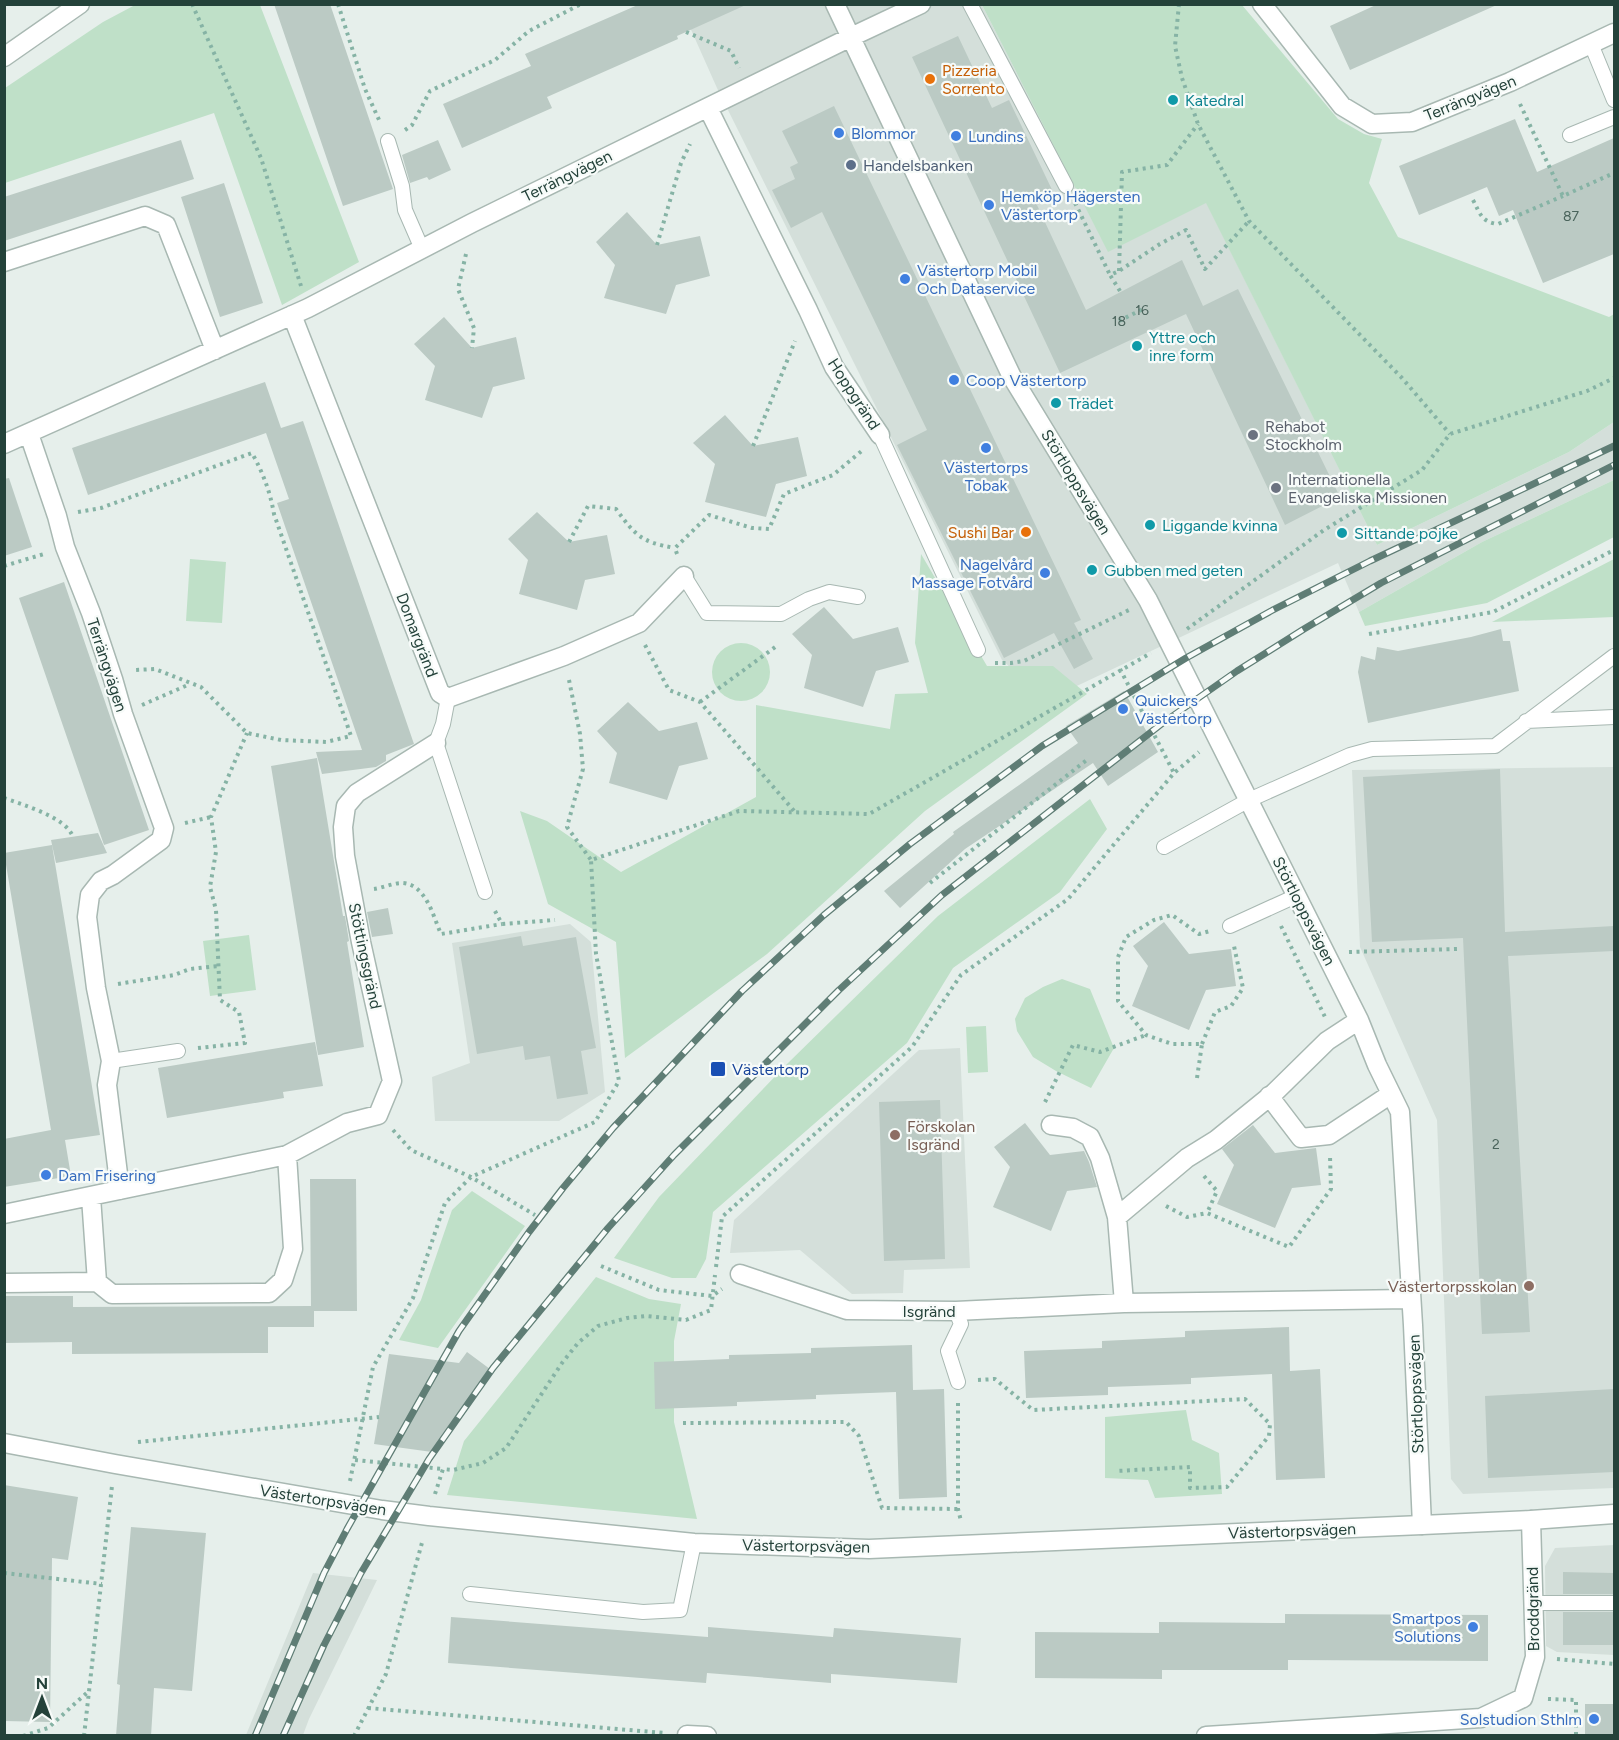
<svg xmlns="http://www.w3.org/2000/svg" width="1619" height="1740" viewBox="0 0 1619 1740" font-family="Figtree,sans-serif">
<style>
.built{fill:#d4dfda}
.green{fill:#bfe0c8}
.building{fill:#bbcac4}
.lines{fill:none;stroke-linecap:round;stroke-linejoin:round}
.service-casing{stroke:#a8b8b2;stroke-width:16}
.minor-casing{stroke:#a8b8b2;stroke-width:21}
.tertiary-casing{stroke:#a8b8b2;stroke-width:21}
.path{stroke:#86b3a5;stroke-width:4;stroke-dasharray:3 4.5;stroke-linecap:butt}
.service{stroke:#fff;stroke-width:14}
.minor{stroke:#fff;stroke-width:18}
.tertiary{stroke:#fff;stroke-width:18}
.rail-casing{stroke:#5f7d75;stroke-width:7}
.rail{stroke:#f7fbf9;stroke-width:4.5;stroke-dasharray:14;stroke-linecap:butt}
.food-dot{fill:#e8710a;stroke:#f7fbf9;stroke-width:2}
.culture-dot{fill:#0f9aa8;stroke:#f7fbf9;stroke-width:2}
.shop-dot{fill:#3f7fe0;stroke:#f7fbf9;stroke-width:2}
.service-dot{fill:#5c6f8a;stroke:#f7fbf9;stroke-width:2}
.worship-dot{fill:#6b7280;stroke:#f7fbf9;stroke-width:2}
.transit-dot{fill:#1a4fb4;stroke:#f7fbf9;stroke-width:2}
.education-dot{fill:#8d6e63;stroke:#f7fbf9;stroke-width:2}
.labels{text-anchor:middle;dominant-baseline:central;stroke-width:4.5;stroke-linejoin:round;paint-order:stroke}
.number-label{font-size:14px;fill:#4a645c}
.food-label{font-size:16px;fill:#c56008;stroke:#f7fbf9;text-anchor:start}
.street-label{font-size:16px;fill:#24423a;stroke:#f7fbf9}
.culture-label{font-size:16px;fill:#0d838f;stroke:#f7fbf9;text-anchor:start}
.shop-label{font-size:16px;fill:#366cbe;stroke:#f7fbf9;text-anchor:start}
.service-label{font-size:16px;fill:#4e5e75;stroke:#f7fbf9;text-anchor:start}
.worship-label{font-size:16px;fill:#5b616d;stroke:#f7fbf9;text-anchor:start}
.transit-label{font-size:16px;fill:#164399;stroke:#f7fbf9;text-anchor:start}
.education-label{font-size:16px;fill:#785e54;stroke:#f7fbf9;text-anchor:start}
</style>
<rect width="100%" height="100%" fill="#e6efeb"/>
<path class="built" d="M 680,5 L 982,5 L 1108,251 L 1206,202 L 1377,545 L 1569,452 L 1614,422 L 1614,480 L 1482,542 L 1359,612 L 1338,563 L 1047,700 L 1002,660 L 717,88 Z
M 1614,767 L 1614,1488 L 1463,1494 L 1451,1479 L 1437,1120 L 1360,947 L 1352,770 Z
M 570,924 L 591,942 L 605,1092 L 559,1121 L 435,1121 L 432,1077 L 470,1063 L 452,943 Z
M 960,1048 L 970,1268 L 904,1270 L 903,1293 L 852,1294 L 800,1250 L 730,1253 L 734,1220 L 919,1050 Z
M 1614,1545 L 1614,1655 L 1557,1652 L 1546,1646 L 1545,1566 L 1555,1548 Z
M 313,1573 L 377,1580 L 309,1719 L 303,1735 L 246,1735 Z"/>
<path class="green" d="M 135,5 L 260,5 L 359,262 L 282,305 L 214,113 L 5,183 L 5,88 L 103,22 Z
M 982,5 L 1242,5 L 1338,119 L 1364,134 L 1382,139 L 1369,183 L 1398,237 L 1609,317 L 1614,314 L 1614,422 L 1569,452 L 1377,545 L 1206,203 L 1108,252 Z
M 1614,480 L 1614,537 L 1487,603 L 1365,626 L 1359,612 L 1482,542 Z
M 921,554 L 987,666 L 1053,666 L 1087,694 L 925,811 L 767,954 L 625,1058 L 616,942 L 548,904 L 520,811 L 547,821 L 621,872 L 756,797 L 756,705 L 890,729 L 895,694 L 928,693 L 915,643 Z
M 190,559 L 226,562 L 222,623 L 186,621 Z
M 1614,559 L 1614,617 L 1492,622 Z
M712 672a29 29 0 1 1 58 0a29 29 0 1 1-58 0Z
M 1090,799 L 1107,829 L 1060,892 L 953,968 L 907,1043 L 713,1212 L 706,1259 L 696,1278 L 672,1278 L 614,1258 L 659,1197 L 787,1064 L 938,916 Z
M 249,935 L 256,990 L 210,996 L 203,941 Z
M 1062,979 L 1090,989 L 1114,1048 L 1091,1088 L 1056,1071 L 1033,1057 L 1017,1031 L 1015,1019 L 1025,998 L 1043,987 Z
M 986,1026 L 988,1072 L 968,1073 L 966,1027 Z
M 472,1191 L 525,1226 L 438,1348 L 399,1340 L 421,1300 L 452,1210 Z
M 596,1277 L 649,1299 L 681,1304 L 674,1341 L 674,1422 L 697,1519 L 447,1495 L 464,1441 Z
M 1186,1410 L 1192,1440 L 1219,1453 L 1222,1494 L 1155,1498 L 1148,1480 L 1105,1478 L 1105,1417 Z"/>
<path class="building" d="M 274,4 L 330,4 L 393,189 L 343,206 Z
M 640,4 L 748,4 L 677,36 L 678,39 L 547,97 L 552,108 L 462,148 L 443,104 L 531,66 L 525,54 Z
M 1378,4 L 1499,4 L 1350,70 L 1330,26 Z
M 958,36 L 992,108 L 1009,100 L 1055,196 L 1037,205 L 1086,310 L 1182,260 L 1203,306 L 1238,289 L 1340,497 L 1285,525 L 1186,314 L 1060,373 L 912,57 Z
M 834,106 L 1081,620 L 1074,623 L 1093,659 L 1074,669 L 1054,633 L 1004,658 L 897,445 L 927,430 L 822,212 L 791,228 L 772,190 L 795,179 L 790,167 L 798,163 L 782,131 Z
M 1515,119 L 1537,172 L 1614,138 L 1614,254 L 1543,283 L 1513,210 L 1499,216 L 1487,187 L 1419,215 L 1399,166 Z
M 181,140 L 194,179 L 4,241 L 4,197 Z
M 438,140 L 451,170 L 429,180 L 427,177 L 410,183 L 402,155 Z
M 224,183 L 263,303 L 220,317 L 181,197 Z
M 627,212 L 657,245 L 700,236 L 710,276 L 676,285 L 666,314 L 604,298 L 615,265 L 596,242 Z
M 444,317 L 472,348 L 516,337 L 525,379 L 493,387 L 482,418 L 425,400 L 435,366 L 414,344 Z
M 265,382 L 281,428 L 303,421 L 414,744 L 386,755 L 386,761 L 376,767 L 322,774 L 316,752 L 362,750 L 277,503 L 289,499 L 266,433 L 88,495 L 72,448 Z
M 725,415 L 753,446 L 798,437 L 807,476 L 776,484 L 766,517 L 705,502 L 715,464 L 693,443 Z
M 9,478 L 32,547 L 4,556 L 4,479 Z
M 537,512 L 569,542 L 607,535 L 615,574 L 585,580 L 577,610 L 519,594 L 528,560 L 508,539 Z
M 64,582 L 149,830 L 104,845 L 19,598 Z
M 824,607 L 853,639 L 898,627 L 909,662 L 876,671 L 863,707 L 804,688 L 812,655 L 792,634 Z
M 1501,629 L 1503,641 L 1510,641 L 1519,691 L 1368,723 L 1358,672 L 1361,656 L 1375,660 L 1377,647 L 1398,651 L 1471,637 Z
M 1124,691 L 1158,752 L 1108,786 L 1093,763 L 965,849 L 900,908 L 884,891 L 954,834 L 953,832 L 1078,743 L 1066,726 Z
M 628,702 L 659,731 L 697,722 L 708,759 L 679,766 L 667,800 L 609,783 L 617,753 L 597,731 Z
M 317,758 L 343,916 L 345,916 L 349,941 L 347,942 L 364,1047 L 318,1055 L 271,766 Z
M 1500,769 L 1505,932 L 1614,926 L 1614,951 L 1508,956 L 1530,1332 L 1482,1334 L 1463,938 L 1372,942 L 1363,777 Z
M 98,833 L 107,853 L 56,863 L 51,840 Z
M 52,845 L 100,1135 L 65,1140 L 71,1176 L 4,1187 L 4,1139 L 51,1130 L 4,853 Z
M 388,908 L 393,934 L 372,937 L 367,912 Z
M 1164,922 L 1189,954 L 1231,949 L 1236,986 L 1206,990 L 1189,1030 L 1132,1006 L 1148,966 L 1133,946 Z
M 521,936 L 523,946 L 576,937 L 596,1048 L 581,1051 L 588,1094 L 557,1099 L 550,1056 L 525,1060 L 523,1046 L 477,1054 L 459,947 Z
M 315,1042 L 323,1086 L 283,1092 L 284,1098 L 167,1118 L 158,1068 Z
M 940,1100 L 945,1259 L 884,1261 L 879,1102 Z
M 1025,1123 L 1050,1155 L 1084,1151 L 1089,1162 L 1097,1187 L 1067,1191 L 1051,1231 L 993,1207 L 1010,1167 L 994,1147 Z
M 1253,1125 L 1275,1153 L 1316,1148 L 1321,1185 L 1292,1188 L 1275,1228 L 1217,1204 L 1234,1165 L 1222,1149 Z
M 310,1179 L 356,1179 L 357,1311 L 314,1311 L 314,1327 L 268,1327 L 268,1353 L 72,1354 L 72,1342 L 4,1343 L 4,1296 L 73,1296 L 73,1307 L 311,1306 Z
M 1289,1327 L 1290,1371 L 1320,1369 L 1325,1478 L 1276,1480 L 1272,1374 L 1191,1378 L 1191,1384 L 1108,1387 L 1108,1395 L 1026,1398 L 1024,1351 L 1102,1348 L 1102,1341 L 1185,1337 L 1185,1331 Z
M 912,1345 L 913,1390 L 944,1389 L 947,1497 L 899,1499 L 896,1392 L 816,1395 L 816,1399 L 737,1402 L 737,1406 L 655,1409 L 654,1362 L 729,1359 L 729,1355 L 811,1353 L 811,1348 Z
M 467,1352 L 494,1372 L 432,1452 L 374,1444 L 389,1354 L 459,1363 Z
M 1614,1389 L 1614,1472 L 1488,1478 L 1485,1396 Z
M 4,1485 L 78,1497 L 68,1560 L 52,1558 L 50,1722 L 4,1721 Z
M 131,1527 L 206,1533 L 192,1691 L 154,1688 L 151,1736 L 116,1736 L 120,1685 L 117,1684 Z
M 1563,1572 L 1614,1573 L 1614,1594 L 1563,1594 Z
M 1563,1612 L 1614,1612 L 1614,1645 L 1563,1645 Z
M 1285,1614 L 1488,1615 L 1488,1661 L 1288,1660 L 1288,1670 L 1162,1670 L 1162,1679 L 1035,1678 L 1035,1632 L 1159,1633 L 1159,1622 L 1285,1623 Z
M 451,1617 L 708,1637 L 708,1627 L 833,1637 L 834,1628 L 961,1638 L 957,1683 L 831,1674 L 831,1683 L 707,1673 L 706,1683 L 448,1663 Z
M 1585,1704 L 1614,1704 L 1614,1736 L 1585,1736 Z"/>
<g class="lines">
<defs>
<path id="service" d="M 970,4 L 1066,186
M 1591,44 L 1614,100
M 1570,135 L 1614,117
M 388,141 L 402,186 L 405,210 L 422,249
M 880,435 L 978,650
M 684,576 L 707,613 L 781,614 L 809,599 L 829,592 L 858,597
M 448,698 L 443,724 L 436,743 L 485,892
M 1526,721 L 1614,717
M 1164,847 L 1249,800 L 1350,755 L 1372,749 L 1495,746 L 1614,656
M 1230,926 L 1296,896
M 111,1061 L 178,1051
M 956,1311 L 961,1324 L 948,1351 L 958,1382
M 470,1594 L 643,1612 L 680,1610 L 694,1543
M 1534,1603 L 1614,1603"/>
<path id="minor" d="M 835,4 L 1012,377 L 1148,600 L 1359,1020 L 1377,1065 L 1400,1112 L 1413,1325 L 1422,1525
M 1262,4 L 1342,106 L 1372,124 L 1412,122 L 1510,82 L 1614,33
M 4,57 L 80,4
M 708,108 L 808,310 L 834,367 L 880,435
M 4,262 L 145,216 L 166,225 L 215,350
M 292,315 L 440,693 L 448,698 L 564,656 L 639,623 L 684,576
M 29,434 L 57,516 L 65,547 L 91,613 L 113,679 L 123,714 L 164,828 L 161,840 L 113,875 L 101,881 L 90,895 L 87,917 L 96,988 L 111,1061 L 107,1085 L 120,1190
M 4,444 L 308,308 L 472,223 L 851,37 L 921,4
M 1269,1096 L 1301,1138 L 1329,1135 L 1391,1094
M 1051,1125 L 1073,1128 L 1090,1137 L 1100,1158 L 1117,1217 L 1124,1303
M 91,1197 L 97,1282 L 112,1294 L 269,1293 L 283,1280 L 293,1249 L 287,1155
M 4,1214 L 287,1155 L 347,1123 L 378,1115 L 392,1081 L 361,942 L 345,856 L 343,827 L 346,806 L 357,793 L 436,743
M 1117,1217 L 1187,1158 L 1216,1140 L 1274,1093 L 1327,1041 L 1359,1020
M 740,1274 L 847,1310 L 956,1311 L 1124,1303 L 1410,1299
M 4,1283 L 97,1282
M 687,1735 L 707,1736
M 1206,1736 L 1481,1718 L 1523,1698 L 1535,1657 L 1531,1520"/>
<path id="tertiary" d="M 4,1443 L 115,1464 L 382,1510 L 429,1516 L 694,1543 L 869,1549 L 1422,1525 L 1531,1520 L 1614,1514"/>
</defs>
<use href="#service" class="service-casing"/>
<use href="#minor" class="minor-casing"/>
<use href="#tertiary" class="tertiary-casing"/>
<path class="path" d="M 192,4 L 261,158 L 301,286
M 338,4 L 365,89 L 380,122
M 1179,4 L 1175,46 L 1182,78 L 1198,124 L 1249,221 L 1402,378 L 1450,434
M 686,32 L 731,51 L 739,68
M 1520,104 L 1563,196 L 1614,173
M 405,130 L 412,125 L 430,91 L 495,60 L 529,31 L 581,4
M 1473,200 C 1480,213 1481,222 1498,224 L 1563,196
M 1075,203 L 1110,275
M 657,245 L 681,163 L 690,144
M 466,254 L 458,289 L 474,328 L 472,348
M 1119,271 L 1122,172 L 1167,165 L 1198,124
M 1120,291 L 1110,275 L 1119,271 L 1160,244 L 1186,230 L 1205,269 L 1249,221
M 1119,321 L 1145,308
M 753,446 L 795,341
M 78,512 L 101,508 L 252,453 C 263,473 270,491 274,514 L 351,736 L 326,742 L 281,740 L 247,733 L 201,687 L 155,669 L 134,670
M 569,542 L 588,506 L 616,509 C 636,536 641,542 675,548
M 677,554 L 675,548 L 709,515 L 752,528 L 769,529 L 784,494 L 833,475 L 864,449
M 4,566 L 44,554
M 1187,629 L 1324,530 L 1422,470 L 1450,434 L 1587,391 L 1614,378
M 1369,634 L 1493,612 L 1614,550
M 645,645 L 669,690 L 700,702 L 795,812
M 995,663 L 1011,663 L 1024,661 L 1129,610
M 1120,669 L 1174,773
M 569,680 L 580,734 L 583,769 L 567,827 L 591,860
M 700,702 L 778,645
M 142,705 L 190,684
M 1141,722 L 1147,719
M 4,798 C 23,805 66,817 73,837
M 185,823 L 211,817
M 930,883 L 1088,759
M 374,889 C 382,888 393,883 402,883 C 426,884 433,916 441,934 L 502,924
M 495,911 L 502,924 L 555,920
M 1281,926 L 1325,1017
M 1349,952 L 1458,949
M 118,984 L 174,975 L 190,969 L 218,966
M 1202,1044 L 1215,1012 L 1231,1006 L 1243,988 L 1234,946
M 198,1048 L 245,1043 L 239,1012 L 220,1000 L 216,910 L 210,887 L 216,852 L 211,817 L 247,733
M 1197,1078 L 1202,1044 L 1172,1044 L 1146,1035 L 1118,1001 L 1118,957 L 1126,937 L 1154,920 L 1172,915 L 1199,934 L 1210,931
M 1045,1102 L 1073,1045 L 1100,1052 L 1146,1035
M 393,1130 L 411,1150 L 471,1177 L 535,1215
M 1204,1176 L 1217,1191 L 1207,1213
M 1166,1206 L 1187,1217 L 1207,1213 L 1289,1247 L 1331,1189 L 1330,1156
M 601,1266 L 659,1290 L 712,1296 L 722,1289
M 716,1267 L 722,1217 L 912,1047 L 961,975 L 1068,899 L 1174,773 L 1199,752
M 978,1380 L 995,1379 L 1033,1410 L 1245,1399 L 1270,1424 L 1269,1436 L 1227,1487 L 1190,1488 L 1190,1467 L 1116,1471
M 958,1403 L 958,1509 L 961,1521
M 683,1423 L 846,1422 L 859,1436 L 882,1508 L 958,1509
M 138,1442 L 379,1417
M 355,1460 L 443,1469
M 350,1481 L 373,1367 L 413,1298 L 445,1203 L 471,1177 L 595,1122 L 619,1081 L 596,954 L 591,860 L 739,811 L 869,814 L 1151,653
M 435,1494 L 443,1469 L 453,1470 L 483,1463 L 506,1448 L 562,1363 L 578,1343 L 598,1326 L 627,1318 L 646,1316 L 686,1320 L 711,1310 L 715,1275
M 4,1573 L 102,1584
M 1557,1659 L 1614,1664
M 1548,1699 L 1576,1700 L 1576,1736
M 368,1708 L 665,1733
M 23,1736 L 48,1728 L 90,1690
M 84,1736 L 112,1486
M 354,1736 L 386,1674 L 423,1539"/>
<use href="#service" class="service"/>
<use href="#minor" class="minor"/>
<use href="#tertiary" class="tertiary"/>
<defs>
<path id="rail" d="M 255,1736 L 324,1573 L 347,1529 L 459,1331 L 529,1232 L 563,1188 L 613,1128 L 742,991 L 824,915 L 910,844 L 1042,746 L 1186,658 L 1271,611 L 1370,561 L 1614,446
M 283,1736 L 324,1645 L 361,1573 L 429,1459 L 493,1368 L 608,1228 L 674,1155 L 839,990 L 942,895 L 1164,722 L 1237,671 L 1304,629 L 1381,583 L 1614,465"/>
</defs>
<use href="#rail" class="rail-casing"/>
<use href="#rail" class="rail"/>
</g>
<g class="food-dot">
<circle cx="930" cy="79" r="6"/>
<circle cx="1026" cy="532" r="6"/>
</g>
<g class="culture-dot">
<circle cx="1173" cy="100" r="6"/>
<circle cx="1137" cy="346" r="6"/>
<circle cx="1056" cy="403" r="6"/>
<circle cx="1150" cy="525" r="6"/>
<circle cx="1342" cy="533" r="6"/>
<circle cx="1092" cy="570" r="6"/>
</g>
<g class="shop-dot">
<circle cx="839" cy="133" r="6"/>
<circle cx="956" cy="136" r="6"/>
<circle cx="989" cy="205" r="6"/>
<circle cx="905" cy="279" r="6"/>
<circle cx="954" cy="380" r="6"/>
<circle cx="986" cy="448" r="6"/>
<circle cx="1045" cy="573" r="6"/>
<circle cx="1123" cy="709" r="6"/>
<circle cx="46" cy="1175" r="6"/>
<circle cx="1473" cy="1627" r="6"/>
<circle cx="1594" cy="1719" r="6"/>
</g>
<circle class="service-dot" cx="851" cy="165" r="6"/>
<g class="worship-dot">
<circle cx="1253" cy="435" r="6"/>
<circle cx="1276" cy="488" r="6"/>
</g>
<rect class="transit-dot" x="710" y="1061" width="16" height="16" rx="3"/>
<g class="education-dot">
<circle cx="895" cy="1135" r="6"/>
<circle cx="1529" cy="1286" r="6"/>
</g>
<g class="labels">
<g class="number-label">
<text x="1571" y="216">87</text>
<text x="1142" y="310">16</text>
<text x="1119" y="321">18</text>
<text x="1496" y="1144">2</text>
</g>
<g class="food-label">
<text x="942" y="70">Pizzeria<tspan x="942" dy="18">Sorrento</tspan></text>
<text x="1014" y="532" text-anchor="end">Sushi Bar</text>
</g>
<g class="street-label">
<text transform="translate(1470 98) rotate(-22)">Terrängvägen</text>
<text transform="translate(567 176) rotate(-26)">Terrängvägen</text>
<text transform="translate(854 394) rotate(57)">Hoppgränd</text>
<text transform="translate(1076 482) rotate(59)">Störtloppsvägen</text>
<text transform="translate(417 635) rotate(69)">Domargränd</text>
<text transform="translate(107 665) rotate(72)">Terrängvägen</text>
<text transform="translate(1304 911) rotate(63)">Störtloppsvägen</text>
<text transform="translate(365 956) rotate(78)">Stöttingsgränd</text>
<text x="929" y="1311">Isgränd</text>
<text transform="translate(1416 1394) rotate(-92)">Störtloppsvägen</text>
<text transform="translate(323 1500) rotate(9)">Västertorpsvägen</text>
<text transform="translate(1292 1531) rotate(-2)">Västertorpsvägen</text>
<text transform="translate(806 1546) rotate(1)">Västertorpsvägen</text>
<text transform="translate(1533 1609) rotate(-91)">Broddgränd</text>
</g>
<g class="culture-label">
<text x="1185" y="100">Katedral</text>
<text x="1149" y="337">Yttre och<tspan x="1149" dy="18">inre form</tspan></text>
<text x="1068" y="403">Trädet</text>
<text x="1162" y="525">Liggande kvinna</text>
<text x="1354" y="533">Sittande pojke</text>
<text x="1104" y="570">Gubben med geten</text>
</g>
<g class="shop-label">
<text x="851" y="133">Blommor</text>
<text x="968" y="136">Lundins</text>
<text x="1001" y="196">Hemköp Hägersten<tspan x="1001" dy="18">Västertorp</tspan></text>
<text x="917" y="270">Västertorp Mobil<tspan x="917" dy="18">Och Dataservice</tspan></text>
<text x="966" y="380">Coop Västertorp</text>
<text x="986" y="467" text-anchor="middle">Västertorps<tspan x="986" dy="18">Tobak</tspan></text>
<text x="1033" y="564" text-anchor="end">Nagelvård<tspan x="1033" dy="18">Massage Fotvård</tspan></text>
<text x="1135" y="700">Quickers<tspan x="1135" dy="18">Västertorp</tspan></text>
<text x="58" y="1175">Dam Frisering</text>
<text x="1461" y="1618" text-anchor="end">Smartpos<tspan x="1461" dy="18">Solutions</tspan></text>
<text x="1582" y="1719" text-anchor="end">Solstudion Sthlm</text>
</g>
<g class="service-label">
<text x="863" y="165">Handelsbanken</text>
</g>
<g class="worship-label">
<text x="1265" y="426">Rehabot<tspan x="1265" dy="18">Stockholm</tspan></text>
<text x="1288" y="479">Internationella<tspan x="1288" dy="18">Evangeliska Missionen</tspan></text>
</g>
<g class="transit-label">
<text x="732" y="1069">Västertorp</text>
</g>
<g class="education-label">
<text x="907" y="1126">Förskolan<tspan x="907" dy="18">Isgränd</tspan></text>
<text x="1517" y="1286" text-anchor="end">Västertorpsskolan</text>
</g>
</g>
<rect width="1619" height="1740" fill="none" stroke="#24423a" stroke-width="12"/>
<g transform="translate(42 1698)" stroke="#f7fbf9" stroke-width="4.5" paint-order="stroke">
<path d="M0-4.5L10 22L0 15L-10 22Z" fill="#24423a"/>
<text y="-9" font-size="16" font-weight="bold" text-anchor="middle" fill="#24423a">N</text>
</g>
</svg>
